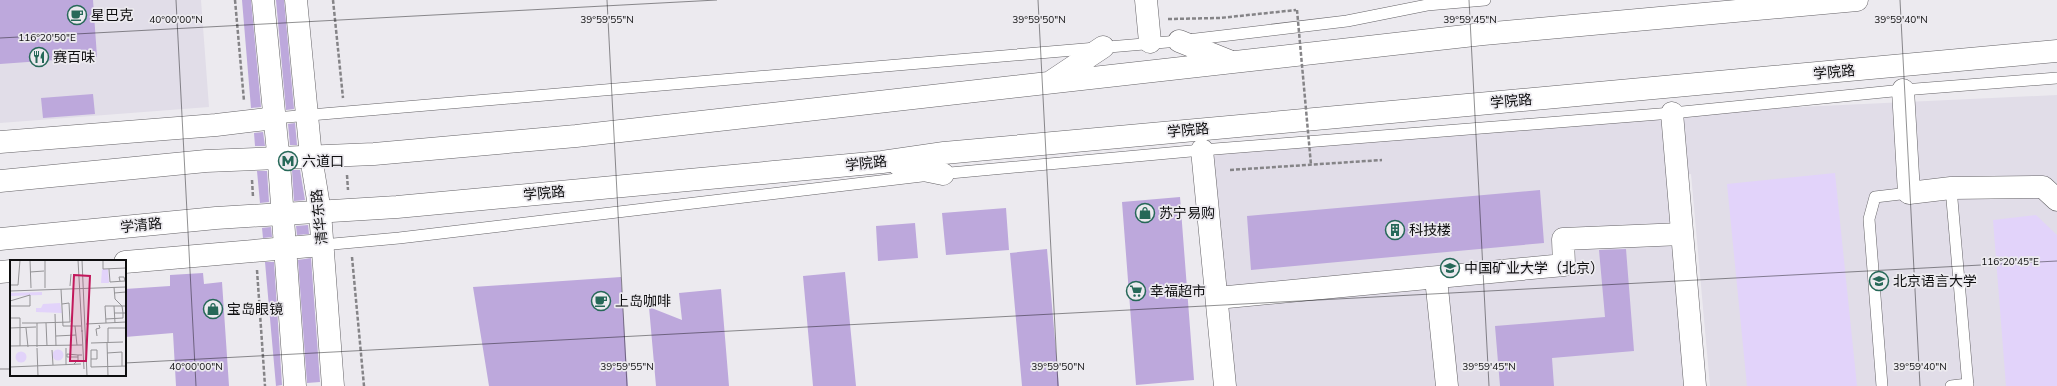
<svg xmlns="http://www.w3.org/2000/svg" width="2057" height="386" font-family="Mulish,'Noto Sans SC',sans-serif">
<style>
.built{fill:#e1dde8}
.green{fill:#e2d3fa}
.building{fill:#bda8dc}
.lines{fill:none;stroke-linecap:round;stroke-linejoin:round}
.service-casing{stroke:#646266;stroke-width:12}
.minor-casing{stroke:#646266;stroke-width:23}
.tertiary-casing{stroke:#646266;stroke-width:23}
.secondary-casing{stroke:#646266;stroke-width:23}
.primary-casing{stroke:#646266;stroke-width:23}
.path{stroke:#858487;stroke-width:2.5;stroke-dasharray:4 2;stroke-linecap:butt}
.service{stroke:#fff;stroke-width:11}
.minor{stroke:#fff;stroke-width:22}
.tertiary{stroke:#fff;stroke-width:22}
.secondary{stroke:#fff;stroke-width:22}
.primary{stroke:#fff;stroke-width:22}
.path-bridge{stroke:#858487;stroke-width:2.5;stroke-dasharray:4 2;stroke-linecap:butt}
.ticks{fill:none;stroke:#0e0e0f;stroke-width:1;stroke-opacity:0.45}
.labels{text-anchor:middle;stroke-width:3.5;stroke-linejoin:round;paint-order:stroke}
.poi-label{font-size:14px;fill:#0e0e0f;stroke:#eceaef;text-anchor:start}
.street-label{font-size:14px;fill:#0e0e0f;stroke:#eceaef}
.inset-road{fill:none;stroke:#939295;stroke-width:1}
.view{fill:#c2185b;fill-opacity:0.15;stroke:#c2185b;stroke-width:2}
.inset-edge{fill:none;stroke:#0e0e0f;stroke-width:2}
.ticks-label{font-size:10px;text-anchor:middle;fill:#0e0e0f;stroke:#eceaef;stroke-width:3.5;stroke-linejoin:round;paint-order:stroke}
</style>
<rect width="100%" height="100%" fill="#eceaef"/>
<!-- built -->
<path class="built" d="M0 0H201L209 107 0 123Z
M2057 95V386H1710L1691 174 1678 175 1696 386H1225L1202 150 1672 113Z"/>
<!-- green -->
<path class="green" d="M1835 173 1857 386H1747L1727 184Z
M2036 215 2057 235V386H2006L1993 220Z"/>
<!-- building -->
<path class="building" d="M0 0H93L97 57 0 64Z
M242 0H251L261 107 251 108Z
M276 0H284L294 109 286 110Z
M93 94 95 114 43 118 41 98Z
M295 123 297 145H290L288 124Z
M263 132 265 146H255L254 133Z
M292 170H300L305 200 294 201Z
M257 171H267L269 202 260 203Z
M1540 190 1544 243 1251 270 1247 216Z
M1180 197 1194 380 1136 385 1122 202Z
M1006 208 1009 250 946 255 942 213Z
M915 223 918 258 878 261 876 226Z
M308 225 309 234 297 235 296 226Z
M271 227 272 237 263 238 262 228Z
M1047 249 1059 386H1022L1010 253Z
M1626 249 1634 351 1552 358 1554 386H1500L1495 326 1605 317 1599 250Z
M311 258 320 382 307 383 298 260Z
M265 262H274L282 385 276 386Z
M845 272 856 386H813L803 276Z
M203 273 204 284 222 282 229 386H176L173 333 125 337V289L170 286V275Z
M621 277 628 386H489L473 287Z
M721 289 729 386H656L649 307 682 320 679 293Z"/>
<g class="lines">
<defs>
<path id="service" d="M275 118 1179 41 1347 21 1427 5 1485 0
M939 174 1202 150 1672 113 1903 90 2057 78
M1951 188 1968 386
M322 245 399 238 922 176
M1882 386 1869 219 1875 197 1909 193
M1951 386 1968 384"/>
<path id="minor" d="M1146 0 1150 42
M1903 90 1909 193 1951 188 2043 187 2057 200
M1672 113 1695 386
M1202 150 1225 386
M1436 278 1447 386
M1217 298 1564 265 1563 239 1682 234"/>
<path id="tertiary" d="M0 142 216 125 275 118
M125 262 322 245
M0 272 11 271"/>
<path id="secondary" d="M263 0 279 163 295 386
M296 0 311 157 320 212 333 386"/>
<path id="primary" d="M1179 41 1229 61
M1052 81 1103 47
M899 165 943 174
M0 181 206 161 374 154 576 136 1483 34 1857 0
M0 239 216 218 397 207 882 162 944 153 2057 51"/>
</defs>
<!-- service casing -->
<use href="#service" class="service-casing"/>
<!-- minor casing -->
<use href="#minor" class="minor-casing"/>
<!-- tertiary casing -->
<use href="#tertiary" class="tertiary-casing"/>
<!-- secondary casing -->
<use href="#secondary" class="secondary-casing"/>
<!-- primary casing -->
<use href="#primary" class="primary-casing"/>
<!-- path -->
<path class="path" d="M235 0 244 101
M333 0 343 98
M1168 19 1220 18 1296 10
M1230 170 1382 160
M347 175 348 190
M252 180 253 197
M352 257 364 386
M257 270 265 386"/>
<!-- service -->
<use href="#service" class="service"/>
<!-- minor -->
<use href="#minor" class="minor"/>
<!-- tertiary -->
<use href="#tertiary" class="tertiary"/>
<!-- secondary -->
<use href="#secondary" class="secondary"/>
<!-- primary -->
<use href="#primary" class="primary"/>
<!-- path-bridge -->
<path class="path-bridge" d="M1297 10 1311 165"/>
</g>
<!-- ticks -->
<path class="ticks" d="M176 0 196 386M607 0 627 386M1038 0 1058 386M1469 0 1489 386M1900 0 1920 386M0 38 717 0M125 363 2057 261M0 369H11"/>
<!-- icons -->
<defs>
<symbol id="cafe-ring" viewBox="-11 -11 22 22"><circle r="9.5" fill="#eceaef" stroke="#266858" stroke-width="1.5"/><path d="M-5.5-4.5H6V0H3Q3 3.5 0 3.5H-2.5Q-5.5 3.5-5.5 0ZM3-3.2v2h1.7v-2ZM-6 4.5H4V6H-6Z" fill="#266858"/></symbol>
<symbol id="restaurant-ring" viewBox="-11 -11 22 22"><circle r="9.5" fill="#eceaef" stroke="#266858" stroke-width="1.5"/><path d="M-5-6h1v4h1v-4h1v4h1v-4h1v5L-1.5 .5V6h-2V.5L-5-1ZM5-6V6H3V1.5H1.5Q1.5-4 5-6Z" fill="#266858"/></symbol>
<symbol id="metro-ring" viewBox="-11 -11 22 22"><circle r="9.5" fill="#eceaef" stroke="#266858" stroke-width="1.5"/><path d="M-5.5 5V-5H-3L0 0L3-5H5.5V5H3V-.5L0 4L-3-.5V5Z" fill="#266858"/></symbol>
<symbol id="shop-ring" viewBox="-11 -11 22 22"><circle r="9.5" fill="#eceaef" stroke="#266858" stroke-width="1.5"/><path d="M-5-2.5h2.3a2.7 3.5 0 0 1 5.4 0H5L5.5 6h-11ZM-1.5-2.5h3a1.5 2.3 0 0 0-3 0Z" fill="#266858"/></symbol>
<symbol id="building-ring" viewBox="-11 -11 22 22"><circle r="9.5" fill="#eceaef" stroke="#266858" stroke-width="1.5"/><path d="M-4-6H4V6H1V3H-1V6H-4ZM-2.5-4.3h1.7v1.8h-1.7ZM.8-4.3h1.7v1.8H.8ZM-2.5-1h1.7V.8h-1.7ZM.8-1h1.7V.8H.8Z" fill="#266858"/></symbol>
<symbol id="university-ring" viewBox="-11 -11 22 22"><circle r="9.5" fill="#eceaef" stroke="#266858" stroke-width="1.5"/><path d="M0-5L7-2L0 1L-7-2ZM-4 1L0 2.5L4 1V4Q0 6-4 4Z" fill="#266858"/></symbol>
<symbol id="supermarket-ring" viewBox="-11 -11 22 22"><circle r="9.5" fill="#eceaef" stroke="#266858" stroke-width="1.5"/><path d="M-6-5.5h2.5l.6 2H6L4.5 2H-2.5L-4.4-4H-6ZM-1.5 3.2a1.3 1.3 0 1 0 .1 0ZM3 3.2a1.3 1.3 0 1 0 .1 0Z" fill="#266858"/></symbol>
</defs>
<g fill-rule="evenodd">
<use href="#cafe-ring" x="66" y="4" width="22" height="22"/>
<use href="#restaurant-ring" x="28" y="46" width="22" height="22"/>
<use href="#metro-ring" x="277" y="150" width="22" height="22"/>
<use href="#shop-ring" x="1134" y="202" width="22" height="22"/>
<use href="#building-ring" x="1384" y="219" width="22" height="22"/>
<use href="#university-ring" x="1439" y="257" width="22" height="22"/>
<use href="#university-ring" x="1868" y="270" width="22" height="22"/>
<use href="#supermarket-ring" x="1125" y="280" width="22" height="22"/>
<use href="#cafe-ring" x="590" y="290" width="22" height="22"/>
<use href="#shop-ring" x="202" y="298" width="22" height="22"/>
</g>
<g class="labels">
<!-- poi labels -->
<g class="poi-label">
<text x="91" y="20">星巴克</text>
<text x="53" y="62">赛百味</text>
<text x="302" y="166">六道口</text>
<text x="1159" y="218">苏宁易购</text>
<text x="1409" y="235">科技楼</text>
<text x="1464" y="273">中国矿业大学（北京）</text>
<text x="1893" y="286">北京语言大学</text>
<text x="1150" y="296">幸福超市</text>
<text x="615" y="306">上岛咖啡</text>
<text x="227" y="314">宝岛眼镜</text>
</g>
<!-- street labels -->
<g class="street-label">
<text transform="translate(1834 72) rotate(-5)" y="5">学院路</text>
<text transform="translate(1511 101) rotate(-5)" y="5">学院路</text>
<text transform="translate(1188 130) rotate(-5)" y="5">学院路</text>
<text transform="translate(866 163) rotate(-6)" y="5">学院路</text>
<text transform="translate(544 193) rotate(-5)" y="5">学院路</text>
<text transform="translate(319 217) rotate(-96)" y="5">清华东路</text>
<text transform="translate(141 225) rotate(-6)" y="5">学清路</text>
</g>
</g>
<!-- overview -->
<g transform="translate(10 260)">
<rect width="116" height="116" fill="#eceaef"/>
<path d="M92 9H98L99 23H91ZM32 32V35L0 36V33ZM50 43 52 53 26 52V48H31L33 44ZM42.5 95a5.5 5.5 0 1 1 11 0a5.5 5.5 0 1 1-11 0ZM5.5 97a5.5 5.5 0 1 1 11 0a5.5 5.5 0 1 1-11 0Z" fill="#e2d3fa"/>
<path class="inset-road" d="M20 0 21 28M68 0 72 72M72 0 77 116M93 0V9L116 8M99 9 100 22 115 21 114 17H109L110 21M20 12 34 11M0 25H8L10 0M60 26 61 14M104 27 105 39 112 46H116M35 28V0M51 29 53 66H71M0 31 116 27M104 33 116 32M0 41 20 35V46H0M52 44 59 43 60 62M104 46H112L113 53H104M45 54 46 86M0 58H10V68M96 59 113 58V53H116M12 63H27M36 63 37 86M96 63 95 46H104L105 63M76 64 116 62M65 66 67 85M0 68 26 67M10 68V86M16 68 18 87M72 70 74 109M46 76 66 75M87 76 86 69 90 68 89 65M97 82 98 116M98 82V68H116M81 83 113 82M0 86 72 85M27 87V63L60 62M27 88 28 116M56 88V105M42 90 43 105M97 93 112 92V106M68 95 57 94V97H68M81 99H87V90H81V107L116 106M64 104 68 100V95H72M0 107 71 104"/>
<path class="view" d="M64 15 80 16 76 101H60Z"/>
<rect width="116" height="116" class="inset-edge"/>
</g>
<g class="ticks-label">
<text x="176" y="23">40°00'00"N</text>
<text x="607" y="23">39°59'55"N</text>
<text x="1039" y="23">39°59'50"N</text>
<text x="1470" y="23">39°59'45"N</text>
<text x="1901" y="23">39°59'40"N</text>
<text x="47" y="41">116°20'50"E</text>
<text x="2010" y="265">116°20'45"E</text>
<text x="196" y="370">40°00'00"N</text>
<text x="627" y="370">39°59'55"N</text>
<text x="1058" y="370">39°59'50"N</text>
<text x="1489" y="370">39°59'45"N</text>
<text x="1920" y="370">39°59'40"N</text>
</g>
</svg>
